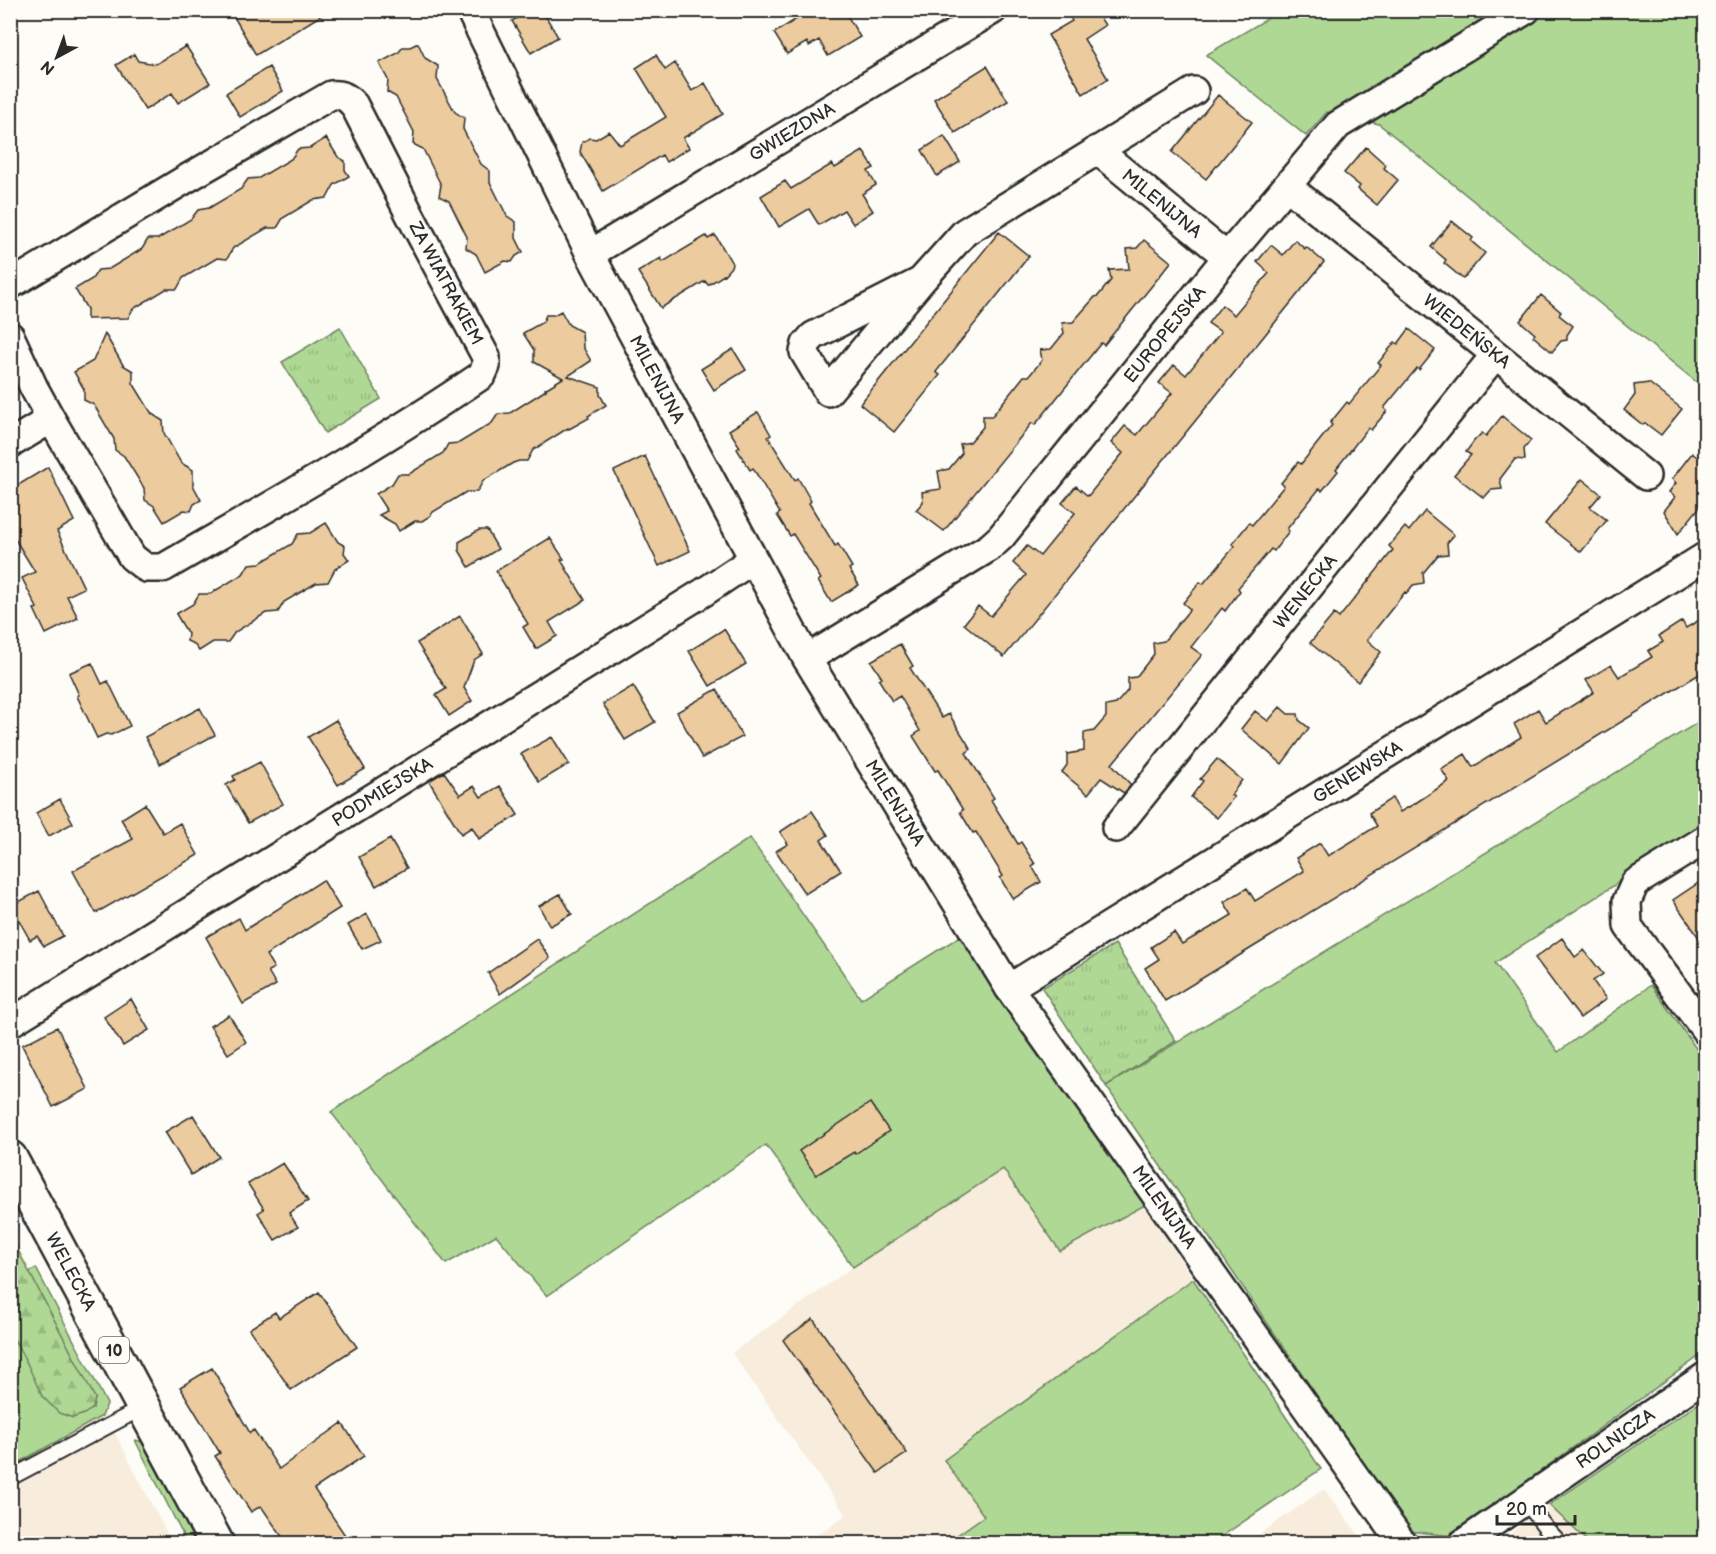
<svg xmlns="http://www.w3.org/2000/svg" width="1716" height="1554" font-family="'Balsamiq Sans',sans-serif">
<style>
.built{fill:#f8eddc}
.grass{fill:#afd895;stroke:#6d8260;stroke-width:1.5}
.forest{fill:url(#forest-firs);stroke:#6d8260;stroke-width:1.5}
.park{fill:url(#park-tufts);stroke:#6d8260;stroke-width:1.5}
.building{fill:#eccb9e;stroke:#2b2b2b;stroke-width:1.5}
.lines{fill:none;stroke-linecap:round;stroke-linejoin:round}
.service-casing{stroke:#2b2b2b;stroke-width:18}
.minor-casing{stroke:#2b2b2b;stroke-width:32}
.primary-casing{stroke:#2b2b2b;stroke-width:38}
.service{stroke:#fdfcf7;stroke-width:14}
.minor{stroke:#fdfcf7;stroke-width:27}
.primary{stroke:#fdfcf7;stroke-width:33}
.labels{text-anchor:middle;stroke-width:6;stroke-linejoin:round;paint-order:stroke}
.shield{fill:#fdfcf7;stroke:#6a6a68;stroke-width:1.5}
.shield-label{font-size:16px;font-weight:bold;fill:#2b2b2b}
.street-label{font-size:18px;fill:#2b2b2b;stroke:#fdfcf7}
</style>
<defs>
<pattern id="forest-firs" width="22" height="20" patternUnits="userSpaceOnUse" patternTransform="scale(1.5)"><rect width="22" height="20" fill="#afd895"/><path d="M5 1l3.5 6h-7zM16 11l3.5 6h-7z" fill="#97ba81"/></pattern>
<pattern id="park-tufts" width="24" height="20" patternUnits="userSpaceOnUse" patternTransform="scale(1.5)"><rect width="24" height="20" fill="#afd895"/><path d="M3 7l-1-3M5 7V3M7 7l1-3M15 17l-1-3M17 17v-4M19 17l1-3" fill="none" stroke="#97ba81"/></pattern>
</defs>
<rect width="100%" height="100%" fill="#fdfcf7"/>
<filter id="ink" filterUnits="userSpaceOnUse"><feTurbulence type="fractalNoise" baseFrequency=".0167" numOctaves="2"/><feDisplacementMap in="SourceGraphic" scale="12" xChannelSelector="R" yChannelSelector="G"/><feConvolveMatrix kernelMatrix="1 2 1 2 8 2 1 2 1" color-interpolation-filters="sRGB"/></filter>
<g filter="url(#ink)">
<!-- built -->
<path class="built" d="M1003 1169 1060 1250 1145 1205 1193 1279 944 1460 984 1516 946 1543H805L846 1515 732 1353 853 1267Z
M10 1233 23 1256 172 1543H11Z
M1324 1489 1365 1543H1247Z
M1549 1505 1588 1543 1496 1544 1515 1530Z"/>
<!-- grass -->
<path class="grass" d="M1280 11H1705V389L1379 124 1327 112 1306 136 1206 55Z
M1705 718V826L1495 963 1558 1052 1651 985 1705 1061V1352L1451 1536 1409 1531 1106 1086Z
M750 838 861 999 962 935 998 993 1145 1205 1060 1251 1003 1169 853 1267 766 1145 547 1296 496 1235 446 1264 331 1112Z
M36 1268 107 1404 102 1416 11 1467 10 1333 27 1363 93 1408 95 1398 29 1272Z
M1193 1279 1321 1469 1212 1543H946L984 1516 944 1460Z
M1705 1399V1543H1589L1549 1505Z
M135 1440 143 1442 197 1543H187Z"/>
<!-- forest -->
<path class="forest" d="M11 1237 95 1398 93 1408 84 1414 73 1418 59 1413 42 1396 27 1363 11 1333Z"/>
<!-- park -->
<path class="park" d="M340 327 381 399 325 433 282 362Z
M1115 944 1176 1041 1106 1086 1042 988Z"/>
<!-- building -->
<path class="building" d="M230 10H330L256 55Z
M530 10H542L558 37 531 53 512 21Z
M811 10H844L860 37 828 56 819 40 809 46 807 42 787 54 774 33Z
M1066 10H1095L1105 25 1084 39 1108 79 1083 94 1048 35 1072 21Z
M418 43 425 58 438 66 437 79 455 112 464 118 463 129 481 164 490 171V182L507 216 516 222V238L523 252 516 256 512 262 505 261 485 272 476 254 466 248 467 237 449 201 439 196 441 185 423 149 413 144 414 132 396 97 387 92 388 80 379 63 398 53 403 47H410Z
M186 46 210 83 178 103 172 93 145 110 116 65 134 54 138 61 156 64Z
M656 55 665 70 675 63 692 91 705 83 723 114 683 138 689 148 666 162 662 155 603 191 580 152 582 142 590 138 596 139 609 131 620 145 666 117 636 68Z
M987 66 1008 101 955 133 934 99Z
M269 67 283 91 240 117 226 93Z
M1218 95 1252 122 1206 179 1172 152Z
M944 136 960 162 937 176 922 150Z
M326 138 338 157 345 161V170L349 176 334 185 327 198 313 200 283 218 277 228H267L233 248 227 259 217 258 183 278 177 289H166L133 309 128 318 87 319V309L75 289 92 279 98 270 109 269 142 249 148 239H158L191 219 198 210 209 208 241 189 248 179 259 178 291 159 298 149 310 148Z
M1366 147 1386 165 1384 168 1398 180 1377 205 1358 189 1360 186 1344 173Z
M863 151 874 168 868 171 876 185 862 194 873 211 853 224 844 210 819 225 809 209 779 227 761 196 785 181 791 189 832 164 835 168Z
M1452 221 1473 238 1471 241 1485 253 1463 279 1444 263 1446 260 1431 247Z
M999 232 1029 256 936 372 940 375 894 432 860 404Z
M715 235 732 263 731 267 724 275 708 285 705 281 661 308 638 272 661 258 663 262 706 236 708 239Z
M1144 240 1171 262 1104 345 1101 343 1035 425 1032 423 944 531 916 510 923 502 922 492 941 489 938 471 949 469 962 453 960 444 970 442 983 427V416H992L1024 376H1029L1042 360 1040 350 1051 349 1064 333 1062 323 1073 322 1095 297 1098 296 1111 280 1109 270 1129 269 1127 249 1137 248Z
M1295 240 1305 249 1306 247 1324 262 1004 657 964 624 978 606 991 616 1026 575 1013 563 1027 546 1040 556 1075 513 1062 503 1076 486 1088 496 1123 453 1111 443 1125 426 1137 435 1172 393 1159 383 1174 365 1186 375 1221 332 1208 323 1222 305 1234 315 1269 273 1257 262 1271 245 1283 255Z
M1541 295 1561 312 1559 315 1573 326 1567 335V340L1561 341 1552 352 1533 336 1535 334 1520 321Z
M561 311 569 325 582 332 583 347 591 361 568 376 600 387V395L606 405 588 416 589 418 569 429 568 428 533 450 527 461H519L513 463 483 481 477 492H466L433 512 430 516 422 521H415L399 531 395 524 379 515 387 511 376 494 392 484 398 474H409L443 453 448 444 459 443 492 423 498 414 510 413 546 390 545 389 563 378 534 362V350L523 333 543 322 546 315H554Z
M1409 329 1435 350 1419 370 1417 368 1384 408 1387 411 1371 430 1368 428 1336 469 1338 471 1322 491 1320 488 1287 529 1289 531 1274 551 1271 549 1238 588 1240 591 1225 611 1222 608 1191 647 1202 655 1112 764 1131 785 1124 793 1101 778 1088 794 1062 772 1067 765V754L1084 751V733L1094 731 1106 717V706L1116 704 1128 690V678L1136 677 1154 654 1153 643 1164 641 1190 609 1183 603 1200 582 1203 584 1235 546 1232 544 1249 523 1252 525 1284 486 1281 483 1298 462 1301 464 1332 425 1330 423 1347 402 1349 404 1381 365 1378 363 1395 342 1398 344Z
M105 334 123 365 133 371V383L152 414 163 421 164 433 181 463 193 470V485L201 500 194 504 191 511 184 510 164 522 154 506 145 500 144 488 124 456 115 450 114 439 94 405 84 400V389L74 372 93 361Z
M733 349 746 370 714 390 701 369Z
M1649 383 1682 409 1661 435 1645 423 1643 425 1624 410 1635 395 1634 385Z
M758 412 771 435 768 437 795 480 798 478 811 501 809 503 835 546 838 544 852 567 849 569 859 585 831 602 818 581 821 579 793 534 790 536 777 515 780 513 753 468 750 470 737 449 740 447 729 430Z
M1502 416 1531 440 1524 449 1525 460 1515 459 1500 479 1502 489 1491 490 1484 498 1454 475 1471 455 1466 452 1474 441 1482 433 1486 436Z
M1692 453 1706 464V499L1678 534 1664 511 1675 497 1669 492 1676 483 1672 479Z
M645 456 690 551 659 566 614 471Z
M48 467 74 521 57 531 84 588 67 596 78 618 46 634 34 609 37 608 22 578 35 572 10 531V490Z
M1582 479 1601 494 1590 507 1607 520 1581 552 1545 524Z
M1425 511 1454 535 1447 543 1448 554 1438 555 1423 573 1424 583 1413 585 1407 593 1405 592 1367 640 1381 652 1358 682 1310 643 1334 614 1339 618 1393 550 1389 546 1405 527 1409 531Z
M326 523 338 542 345 546 344 553 349 560 335 569 328 582 316 583 284 602 278 612 266 613 235 632 228 642H213L199 651 194 644 187 641 188 634 176 614 193 604 199 594H210L243 574 249 564 260 563 292 544 298 534 310 533Z
M479 530H487L498 549 469 567 459 550V542Z
M550 538 564 559 561 560 585 600 549 622 557 636 536 649 523 627 528 624 496 571Z
M460 616 483 654 474 660 464 688 472 701 449 716 436 695 446 689 417 643Z
M1706 616V670L1165 1001 1145 968 1159 959 1151 947 1174 932 1182 944 1212 927 1232 915 1224 902 1247 888 1255 901 1304 871 1296 858 1320 843 1328 856 1377 826 1369 813 1380 806 1392 798 1400 812 1414 804 1449 781 1441 769 1465 754 1473 767 1521 737 1514 724 1538 709 1546 722 1594 692 1586 680 1611 665 1619 677 1652 657 1648 651 1663 642 1659 636 1682 621 1686 628Z
M724 629 746 664 710 686 689 651Z
M900 644 913 666 910 668 942 718 949 714 971 749 966 753 994 798 991 800 1018 844 1021 842 1035 864 1032 866 1041 882 1013 899 1000 878 1003 876 976 832 973 833 960 812 963 810 938 770 935 771 913 736 920 731 900 696 892 701 879 680 882 678 871 661Z
M92 663 102 684 108 681 130 726 111 735 106 734 97 738 77 696 79 695 69 673Z
M633 686 655 722 625 740 603 704Z
M717 689 742 737 702 758 677 712Z
M1280 707 1288 714H1298L1299 720 1309 728 1282 764 1241 729 1255 711 1268 721Z
M200 708 215 735 160 764 145 737Z
M336 720 365 769 338 785 308 737Z
M552 737 569 764 539 782 521 754Z
M1217 759 1242 780 1231 795 1234 797 1217 818 1191 797 1203 781 1200 779Z
M260 762 283 804 248 823 226 785 235 780 233 776Z
M444 772 460 795 474 786 481 797 500 786 518 815 479 839 472 827 461 834 429 781Z
M60 799 73 823 49 836 36 813Z
M145 804 163 833 180 823 198 855 96 913 73 871 133 839 121 819Z
M812 811 828 835 821 840 841 871 805 894 776 851 788 844 780 832Z
M390 839 407 868 376 886 359 857Z
M1706 878V948L1673 900Z
M323 880 340 908 266 955 274 968 268 971 276 985 243 1004 206 937 239 918 245 930Z
M39 891 63 936 44 946 37 936 30 940 11 906Z
M560 894 572 914 550 926 539 906Z
M367 914 381 940 362 949 348 925Z
M1562 938 1575 957 1584 950 1603 974 1593 981 1606 999 1580 1018 1535 958Z
M537 939 550 958 500 994 488 973Z
M131 999 149 1030 123 1046 104 1017Z
M229 1015 246 1042 228 1054 210 1026Z
M57 1027 88 1089 53 1107 22 1045Z
M870 1103 889 1131 855 1154 854 1152 816 1175 799 1151Z
M193 1115 219 1157 191 1175 165 1132Z
M283 1163 308 1201 289 1213 298 1227 275 1240 258 1213 264 1209 248 1184Z
M319 1292 357 1347 291 1390 249 1329 275 1312 279 1318Z
M813 1319 907 1453 878 1473 783 1340Z
M212 1368 250 1433 254 1430 279 1469 342 1423 364 1456 314 1489 351 1544H287L261 1506 251 1512 215 1456 220 1453 180 1387Z"/>
<g class="lines">
<defs>
<path id="service" d="M10 1478 144 1407
M1525 1501 1546 1528 1561 1544"/>
<g id="minor">
<path id="s1" d="M470 10 590 254 807 659 1009 988 1403 1544"/>
<path id="s2" d="M1097 150 1227 257"/>
<path id="s3" d="M1287 186 1646 476"/>
<path id="s4" d="M590 254 993 10"/>
<path d="M921 281 813 336 806 344 804 352 828 392 921 281 965 232 1194 91"/>
<path id="s5" d="M10 285 186 179 331 95C342 94 347 97 354 105L410 215 486 357V366L482 375C379 445 270 506 163 568H146L132 557 51 419 34 388 10 336"/>
<path d="M10 444 51 419"/>
<path id="s6" d="M807 659 990 547 1001 537 1227 257 1338 125 1526 10"/>
<path id="s7" d="M1116 828 1495 355"/>
<path d="M1706 839 1635 883 1627 901 1628 926 1706 1031"/>
<path id="s8" d="M1009 988 1706 556"/>
<path id="s9" d="M10 1023 704 592 752 560"/>
<path id="s10" d="M1462 1544 1706 1376"/>
</g>
<g id="primary">
<path id="s11" d="M10 1158 217 1544"/>
</g>
</defs>
<!-- service casing -->
<use href="#service" class="service-casing"/>
<!-- minor casing -->
<use href="#minor" class="minor-casing"/>
<!-- primary casing -->
<use href="#primary" class="primary-casing"/>
<!-- service -->
<use href="#service" class="service"/>
<!-- minor -->
<use href="#minor" class="minor"/>
<!-- primary -->
<use href="#primary" class="primary"/>
</g>
</g>
<g class="labels">
<!-- shield labels -->
<rect class="shield" x="99" y="1337" width="30" height="26" rx="4.5"/>
<g class="shield-label">
<text x="114" y="1356">10</text>
</g>
<!-- street labels -->
<g class="street-label">
<text dy="6" stroke="none"><textPath href="#s4" startOffset="236">GWIEZDNA</textPath></text>
<text dy="6" stroke="none"><textPath href="#s2" startOffset="84">MILENIJNA</textPath></text>
<text dy="6" stroke="none"><textPath href="#s5" startOffset="600">ZA WIATRAKIEM</textPath></text>
<text dy="6" stroke="none"><textPath href="#s3" startOffset="231">WIEDEŃSKA</textPath></text>
<text dy="6" stroke="none"><textPath href="#s6" startOffset="490">EUROPEJSKA</textPath></text>
<text dy="6" stroke="none"><textPath href="#s1" startOffset="414">MILENIJNA</textPath></text>
<text dy="6" stroke="none"><textPath href="#s7" startOffset="303">WENECKA</textPath></text>
<text dy="6" stroke="none"><textPath href="#s8" startOffset="410">GENEWSKA</textPath></text>
<text dy="6" stroke="none"><textPath href="#s9" startOffset="438">PODMIEJSKA</textPath></text>
<text dy="6" stroke="none"><textPath href="#s1" startOffset="900">MILENIJNA</textPath></text>
<text dy="6" stroke="none"><textPath href="#s1" startOffset="1386">MILENIJNA</textPath></text>
<text dy="6" stroke="none"><textPath href="#s11" startOffset="129">WELECKA</textPath></text>
<text dy="6" stroke="none"><textPath href="#s10" startOffset="186">ROLNICZA</textPath></text>
</g>
</g>
<!-- margin -->
<rect width="1716" height="1554" fill="none" stroke="#fdfcf7" stroke-width="36"/>
<rect x="18" y="18" width="1680" height="1518" fill="none" stroke="#2b2b2b" stroke-width="2" filter="url(#ink)"/>
<!-- north arrow -->
<g transform="translate(57 57) rotate(221)" stroke="#fdfcf7" stroke-width="4.5" paint-order="stroke">
<path d="M0-4.5L10 22L0 15L-10 22Z" fill="#2b2b2b"/>
<text y="-9" font-size="16" font-weight="bold" text-anchor="middle" fill="#2b2b2b">N</text>
</g>
<!-- scale -->
<path d="M1497 1515v9h78v-9" fill="none" stroke="#2b2b2b" stroke-width="3"/>
<text x="1506" y="1515" font-size="18" fill="#2b2b2b" stroke="#fdfcf7" stroke-width="4.5" paint-order="stroke">20 m</text>
</svg>
